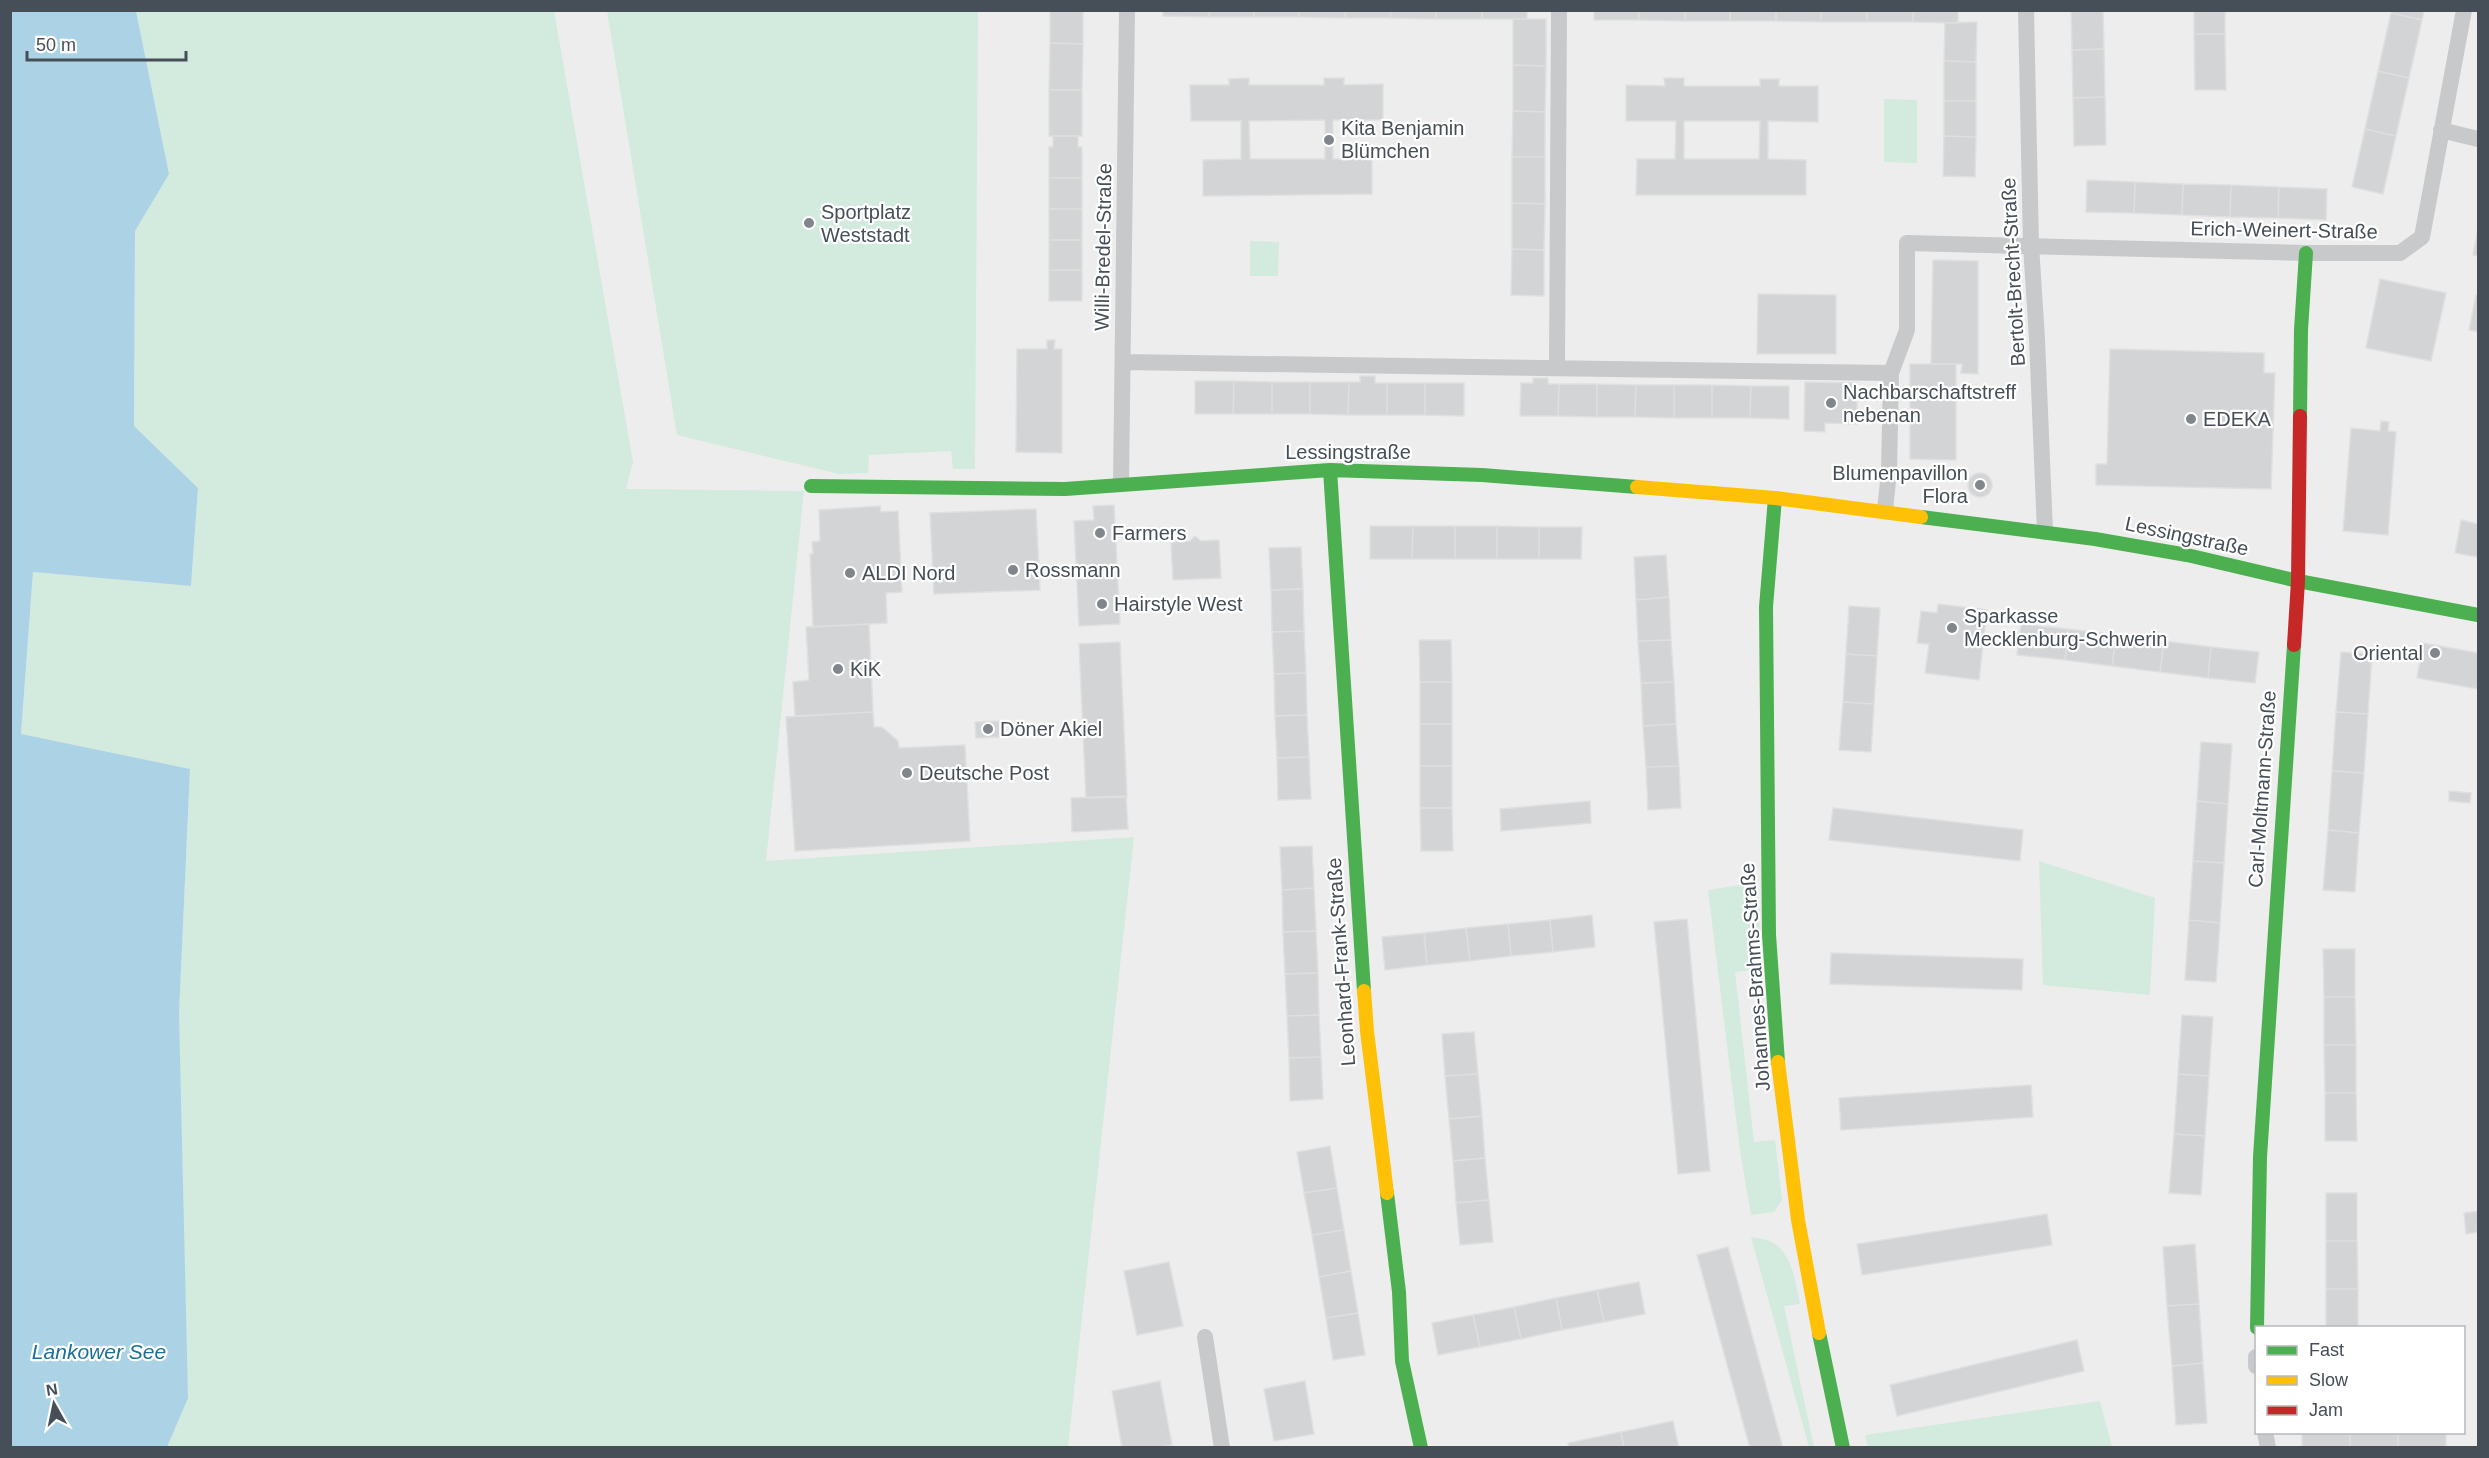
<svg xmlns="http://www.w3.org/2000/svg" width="2489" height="1458" font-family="Helvetica,sans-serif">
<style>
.green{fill:#d3eade}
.water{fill:#acd3e5}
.building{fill:#d3d4d6;stroke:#dedfe0;stroke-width:1.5;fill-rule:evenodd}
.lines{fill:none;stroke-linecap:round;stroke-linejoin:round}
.street{stroke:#c8c9cb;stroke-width:16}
.fast{stroke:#4caf50;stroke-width:14}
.slow{stroke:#ffc107;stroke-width:14}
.jam{stroke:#c62828;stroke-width:14}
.poi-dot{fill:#80868c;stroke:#fff;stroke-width:2}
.labels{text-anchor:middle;stroke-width:4.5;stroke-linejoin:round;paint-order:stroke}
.poi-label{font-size:20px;fill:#464e57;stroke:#fff;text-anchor:start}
.street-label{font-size:20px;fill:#464e57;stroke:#fff}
.water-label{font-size:21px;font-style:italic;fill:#1b7095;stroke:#fff}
</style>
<rect width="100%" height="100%" fill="#ededed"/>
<!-- green -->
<path class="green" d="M136 11H554L633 462 626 489 804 491 766 861 1134 837 1068 1447H167L179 1014 190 770 21 735 33 572 191 586 198 488 134 426 135 230 169 174Z
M607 11H978L975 469H953L951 451 869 455 868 473 839 474 677 435Z
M1884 99 1917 100V163L1884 162Z
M1250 241 1279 242 1278 276H1250Z
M2039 861 2155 898 2150 995 2043 985Z
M1747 884 1759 898 1761 969 1735 972 1754 1142 1775 1140 1782 1200 1774 1212 1751 1215 1740 1151 1708 890Z
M1751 1237C1791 1239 1793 1272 1800 1304L1784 1306 1814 1447H1809Z
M2100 1401 2112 1447H1868L1865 1435Z"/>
<!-- water -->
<path class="water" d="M10 11H136L169 174 135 231 134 426 198 488 191 586 33 572 21 734 190 769 179 1014 188 1398 167 1447H11Z"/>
<!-- building -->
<path class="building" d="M1050 10H1083V44L1050 43Z
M1163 10H1209V17L1163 16Z
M1209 10H1254V17H1209Z
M1254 10H1299V17H1254Z
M1299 10H1345V18L1299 17Z
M1345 10H1391L1390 18H1345Z
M1391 10H1436V19L1390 18Z
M1436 10H1482V19H1436Z
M1482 10H1527V19H1482Z
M1594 10H1639V20H1594Z
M1639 10H1685V21L1639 20Z
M1685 10H1730V21H1685Z
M1730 10H1776V21H1730Z
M1776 10H1821V22L1776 21Z
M1821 10H1867V22H1821Z
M1867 10H1913V22H1867Z
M1913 10H1958V23L1913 22Z
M2071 10H2103L2104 49 2072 50Z
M2194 10H2225V34H2194Z
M2392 10H2424L2422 20 2391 13Z
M2391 13 2422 20 2409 78 2378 71Z
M1513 19H1546V66L1513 65Z
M1977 22 1976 62 1944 61 1945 23Z
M2194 34H2225L2226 90H2195Z
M1050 43 1083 44 1082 90H1049Z
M2104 49 2105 97 2073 98 2072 50Z
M1944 61 1976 62V101H1944Z
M1513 65 1546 66 1545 112 1513 111Z
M2378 71 2409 78 2396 136 2365 129Z
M1249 78V85H1324V78H1344V85L1383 84V120H1333V159H1372V194L1203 196V160L1241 159V121H1191L1190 85H1229V79ZM1325 120V159H1250L1249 121Z
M1664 78H1684V86H1760V79H1779V86H1818V122L1768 121V159L1806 160V195H1636L1637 159H1675L1676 121H1626V85L1665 86ZM1684 121H1760L1759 159H1684Z
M1049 90H1082V136H1049Z
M2105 97 2106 145 2074 146 2073 98Z
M1944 101H1976V137L1944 136Z
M1513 111 1545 112V157H1512Z
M2365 129 2396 136 2383 194 2352 187Z
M1053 136H1078V147H1082V178H1049V147H1053Z
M1944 136 1976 137 1975 177 1943 176Z
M1512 157H1545V204L1512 203Z
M1049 178H1082V209H1049Z
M2087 180 2135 182 2134 213 2086 212Z
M2135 182 2183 184 2182 215 2134 213Z
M2183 184 2231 185 2230 217 2182 215Z
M2231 185 2279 187 2278 218 2230 217Z
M2279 187 2327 189 2326 220 2278 218Z
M1512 203 1545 204 1544 250 1512 249Z
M1049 209H1082V240H1049Z
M2478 228V256L2473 255Z
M1049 240H1082V270H1049Z
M1512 249 1544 250V296L1511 295Z
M1933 260 1978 261V374L1961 373 1962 364H1931Z
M1049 270H1082V301H1049Z
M2380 279 2446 293 2431 361 2366 348Z
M1758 294 1836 295V354H1757Z
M2476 295H2478V332L2469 330Z
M1047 340H1055L1054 349H1062V453L1016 452 1017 349H1047Z
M2110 349 2264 353V373H2275L2271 489 2096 485V464H2107Z
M1910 364H1956V460L1910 459Z
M1360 376H1375V383H1387V415H1348L1349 382H1360Z
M1533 378H1548V384H1559L1558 416H1520L1521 383H1533Z
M1195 381H1234L1233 414H1195Z
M1234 381 1272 382V414H1233Z
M1272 382H1310V414H1272Z
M1310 382H1349L1348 415 1310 414Z
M1805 382 1857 383V424L1825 423V432L1804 431Z
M1387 383H1425V415H1387Z
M1425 383H1464V416L1425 415Z
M1559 384H1597V417L1558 416Z
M1597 384 1636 385 1635 417H1597Z
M1636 385H1674V418L1635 417Z
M1674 385H1712V418H1674Z
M1712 385 1751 386 1750 418H1712Z
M1751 386H1789V419L1750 418Z
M2381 421 2389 422 2388 431 2396 432 2388 535 2343 531 2351 428 2380 431Z
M1968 485a12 12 0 1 1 24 0a12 12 0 1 1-24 0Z
M1114 505 1120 624 1079 626 1074 521 1094 520 1093 506Z
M880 506 881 512 898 511 902 592 886 593 887 623 813 627 810 554H813L812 542 820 541 819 510Z
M1036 509 1040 590 934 594 930 513Z
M2461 520 2478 524V557L2455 553Z
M1370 526H1413L1412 559H1370Z
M1413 526H1455V559H1412Z
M1455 526H1497V559H1455Z
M1497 526 1539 527V559H1497Z
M1539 527H1582L1581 559H1539Z
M1195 536 1201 541 1219 540 1221 578 1173 580 1171 542 1190 541Z
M1301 547 1303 589 1271 590 1269 548Z
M1666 555 1669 597 1636 600 1634 557Z
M1303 589 1304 631 1272 632 1271 590Z
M1669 597 1671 640 1638 641 1636 600Z
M1938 604 1987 610 1979 680 1925 673 1929 644 1917 643 1921 611 1937 613Z
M1849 606 1880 608 1877 656 1846 654Z
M869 624 873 712 795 716 793 682 809 680 806 627Z
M2021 624 2068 629 2065 660 2017 655Z
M2068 629 2116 635 2112 666 2065 660Z
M1304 631 1306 673 1274 674 1272 632Z
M2116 635 2164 641 2160 672 2112 666Z
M1419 640H1451L1452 682H1420Z
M1671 640 1674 682 1641 683 1638 641Z
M2164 641 2211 647 2208 678 2160 672Z
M1120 642 1127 797 1086 798 1079 644Z
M2423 643 2478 653V689L2417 678Z
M2211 647 2259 652 2255 683 2208 678Z
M2341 652 2372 654 2368 714 2336 712Z
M1846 654 1877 656 1874 704 1843 702Z
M1306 673 1307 715 1275 716 1274 674Z
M1420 682H1452V724H1420Z
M1674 682 1676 724 1643 726 1641 683Z
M1843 702 1874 704 1871 752 1839 750Z
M873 712 874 727H882L898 741 899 748 965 745 970 841 795 851 786 717Z
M2336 712 2368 714 2364 773 2332 771Z
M1307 715 1309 757 1277 758 1275 716Z
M1000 721V737L976 738 975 722Z
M1420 724H1452V766H1420Z
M1676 724 1679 766 1646 767 1643 726Z
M2201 742 2232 744 2228 804 2197 801Z
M1309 757 1311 799 1278 800 1277 758Z
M1420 766H1452V808H1420Z
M1679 766 1681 808 1648 810 1646 767Z
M2332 771 2364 773 2359 833 2328 830Z
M2449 791 2471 793 2470 803 2449 801Z
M1126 796 1128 829 1072 832 1071 798Z
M1590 801 1591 823 1501 831 1500 809Z
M2197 801 2228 804 2224 863 2193 861Z
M1420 808H1452L1453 851H1421Z
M1833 808 2023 830 2020 861 1829 840Z
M2328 830 2359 833 2355 892 2323 890Z
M1312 846 1314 888 1282 890 1280 847Z
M2193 861 2224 863 2220 923 2189 920Z
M1314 888 1316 931 1283 932 1282 890Z
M1592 915 1595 947 1553 952 1550 920Z
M1687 919 1710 1171 1678 1174 1654 922Z
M1550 920 1553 952 1511 956 1508 924Z
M2189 920 2220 923 2216 982 2185 980Z
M1508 924 1511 956 1470 961 1466 928Z
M1466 928 1470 961 1427 965 1424 933Z
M1316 931 1318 973 1285 974 1283 932Z
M1424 933 1427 965 1385 970 1382 937Z
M2323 949H2355V997H2324Z
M1831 953 2023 959 2022 990 1830 984Z
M1318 973 1319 1015 1287 1016 1285 974Z
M2324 997H2355L2356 1045H2324Z
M1319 1015 1321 1057 1289 1058 1287 1016Z
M2182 1015 2213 1017 2209 1076 2178 1074Z
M1474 1032 1478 1074 1445 1076 1442 1034Z
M2324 1045H2356V1093H2325Z
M1321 1057 1323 1099 1290 1101 1289 1058Z
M1478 1074 1482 1116 1449 1119 1445 1076Z
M2178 1074 2209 1076 2205 1136 2174 1134Z
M2031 1085 2033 1117 1841 1130 1839 1098Z
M2325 1093H2356L2357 1141H2325Z
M1482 1116 1485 1158 1453 1161 1449 1119Z
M2174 1134 2205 1136 2201 1195 2169 1193Z
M1330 1146 1337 1188 1304 1193 1297 1152Z
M1485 1158 1489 1200 1456 1203 1453 1161Z
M1337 1188 1344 1230 1312 1235 1304 1193Z
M2326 1193H2357V1241H2326Z
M1489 1200 1493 1242 1460 1245 1456 1203Z
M2478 1211V1232L2466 1234 2464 1213Z
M2047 1214 2052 1245 1862 1275 1857 1244Z
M1344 1230 1351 1271 1319 1277 1312 1235Z
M2326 1241H2357L2358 1289H2326Z
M2195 1244 2199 1304 2167 1306 2163 1247Z
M1728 1247 1783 1448H1750L1697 1255Z
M1169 1262 1183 1326 1137 1335 1124 1271Z
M1351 1271 1358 1313 1326 1318 1319 1277Z
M1639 1282 1645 1314 1604 1322 1597 1290Z
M2326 1289H2358V1328H2326Z
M1597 1290 1604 1322 1562 1330 1556 1298Z
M1556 1298 1562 1330 1521 1339 1514 1307Z
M2199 1304 2203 1363 2172 1366 2167 1306Z
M1514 1307 1521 1339 1480 1347 1473 1315Z
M1358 1313 1365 1355 1333 1360 1326 1318Z
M1473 1315 1480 1347 1438 1355 1432 1323Z
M2077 1340 2084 1371 1897 1416 1890 1385Z
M2203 1363 2207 1423 2176 1425 2172 1366Z
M1160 1381 1172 1445 1157 1448H1122L1112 1391Z
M1305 1381 1314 1434 1274 1441 1264 1389Z
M1673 1421 1679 1448H1624L1621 1432Z
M1621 1432 1624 1448H1569L1568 1443Z
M2302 1432H2350V1448H2302Z
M2350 1432H2398V1448H2350Z
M2398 1432H2446V1448H2398Z"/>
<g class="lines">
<!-- street -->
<path class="street" d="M2026 10 2031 245 2037 339 2045 532
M2441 130 2478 139
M1123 362 1891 373 1889 472 1885 510
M1557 368 1559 10
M1891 373 1907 330V243L2306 253H2400L2422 237 2464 10
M1121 484 1127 10
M1205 1337 1222 1448
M2256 1357V1366
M2265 1432 2268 1448"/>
<!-- fast -->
<path class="fast" d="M2300 416 2301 330 2306 253
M1330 470 1364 991
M811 486 1065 489 1330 470 1482 475 1637 487
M1775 498 1766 607 1769 935 1778 1062
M1921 517 2095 539 2187 555 2298 581 2478 615
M1387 1193 1399 1292 1402 1361 1421 1448
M2257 1328 2260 1157 2294 645
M1819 1333 1843 1448"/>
<!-- slow -->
<path class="slow" d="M1637 487 1775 498 1921 517
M1364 991 1367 1031 1387 1193
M1778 1062 1798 1220 1819 1333"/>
<!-- jam -->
<path class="jam" d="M2294 645 2298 581 2300 416"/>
</g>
<!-- markers -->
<g class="poi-dot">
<circle cx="1329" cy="140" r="6"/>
<circle cx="809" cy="223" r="6"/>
<circle cx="1831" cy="403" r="6"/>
<circle cx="2191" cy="419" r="6"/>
<circle cx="1980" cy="485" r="6"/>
<circle cx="1100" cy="533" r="6"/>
<circle cx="1013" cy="570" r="6"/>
<circle cx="850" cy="573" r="6"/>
<circle cx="1102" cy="604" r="6"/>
<circle cx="1952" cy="628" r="6"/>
<circle cx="2435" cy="653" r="6"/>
<circle cx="838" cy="669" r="6"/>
<circle cx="988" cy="729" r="6"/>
<circle cx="907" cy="773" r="6"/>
</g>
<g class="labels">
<!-- poi labels -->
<g class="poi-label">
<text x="1341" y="135">Kita Benjamin<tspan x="1341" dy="23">Blümchen</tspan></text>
<text x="821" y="219">Sportplatz<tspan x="821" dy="23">Weststadt</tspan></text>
<text x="1843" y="399">Nachbarschaftstreff<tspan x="1843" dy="23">nebenan</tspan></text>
<text x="2203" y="426">EDEKA</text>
<text x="1968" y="480" text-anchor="end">Blumenpavillon<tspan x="1968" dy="23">Flora</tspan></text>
<text x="1112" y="540">Farmers</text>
<text x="1025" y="577">Rossmann</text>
<text x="862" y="580">ALDI Nord</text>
<text x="1114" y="611">Hairstyle West</text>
<text x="1964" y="623">Sparkasse<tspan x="1964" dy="23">Mecklenburg-Schwerin</tspan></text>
<text x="2423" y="660" text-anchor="end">Oriental</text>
<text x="850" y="676">KiK</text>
<text x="1000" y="736">Döner Akiel</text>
<text x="919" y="780">Deutsche Post</text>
</g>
<!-- street labels -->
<g class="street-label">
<text transform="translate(2284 230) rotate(1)" y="7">Erich-Weinert-Straße</text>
<text transform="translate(1103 247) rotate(-89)" y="7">Willi-Bredel-Straße</text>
<text transform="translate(2013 272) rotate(-93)" y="7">Bertolt-Brecht-Straße</text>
<text x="1348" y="459">Lessingstraße</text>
<text transform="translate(2187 536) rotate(12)" y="7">Lessingstraße</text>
<text transform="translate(2262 789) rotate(-86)" y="7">Carl-Moltmann-Straße</text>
<text transform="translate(1341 962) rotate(-94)" y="7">Leonhard-Frank-Straße</text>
<text transform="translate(1755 977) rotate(-94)" y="7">Johannes-Brahms-Straße</text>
</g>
<!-- water labels -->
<g class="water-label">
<text x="99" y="1359">Lankower See</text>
</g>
</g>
<!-- border -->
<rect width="2489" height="1458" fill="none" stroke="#464e57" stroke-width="24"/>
<!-- legend -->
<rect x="2255" y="1326" width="210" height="108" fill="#ffffff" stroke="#b5b8bc" stroke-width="1.5"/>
<rect x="2267" y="1346" width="30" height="9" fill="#4caf50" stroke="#b5b8bc" stroke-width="1.5"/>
<text x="2309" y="1356" font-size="18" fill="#464e57">Fast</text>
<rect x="2267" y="1376" width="30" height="9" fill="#ffc107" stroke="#b5b8bc" stroke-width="1.5"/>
<text x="2309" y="1386" font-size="18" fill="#464e57">Slow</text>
<rect x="2267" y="1406" width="30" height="9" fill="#c62828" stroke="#b5b8bc" stroke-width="1.5"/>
<text x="2309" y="1416" font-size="18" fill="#464e57">Jam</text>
<!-- north arrow -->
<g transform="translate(54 1404) rotate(351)" stroke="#ffffff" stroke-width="4.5" paint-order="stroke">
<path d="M0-4.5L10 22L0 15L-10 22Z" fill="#464e57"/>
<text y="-9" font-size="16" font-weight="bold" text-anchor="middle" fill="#464e57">N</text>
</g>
<!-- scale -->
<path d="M27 51v9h159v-9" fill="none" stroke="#464e57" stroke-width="3"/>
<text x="36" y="51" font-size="18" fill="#464e57" stroke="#ffffff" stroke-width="4.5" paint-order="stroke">50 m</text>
</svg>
